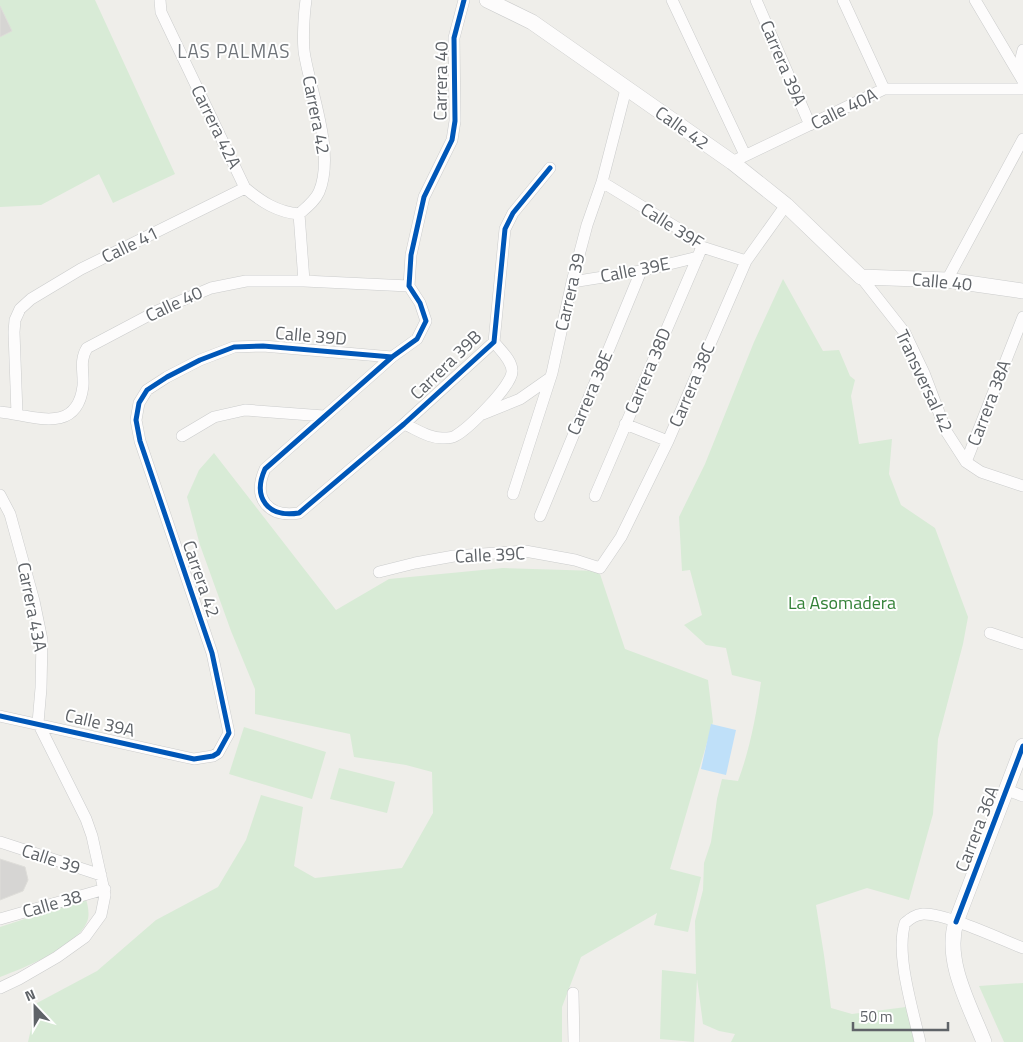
<svg xmlns="http://www.w3.org/2000/svg" width="1023" height="1042" font-family="'Titillium Web',sans-serif">
<style>
.green{fill:#d8ebd6}
.water{fill:#bfe0f9}
.building{fill:#d6d5d3;stroke:#deddd9}
.lines{fill:none;stroke-linecap:round;stroke-linejoin:round}
.minor-casing{stroke:#cbcccc;stroke-width:12}
.tertiary-casing{stroke:#cbcccc;stroke-width:16}
.minor{stroke:#fdfcfc;stroke-width:11}
.tertiary{stroke:#fdfcfc;stroke-width:15}
.cycleway-casing{stroke:#fff;stroke-width:8}
.cycleway{stroke:#0057b8;stroke-width:5}
.labels{text-anchor:middle;stroke-width:4;stroke-linejoin:round;paint-order:stroke}
.street-label{font-size:18px;fill:#5f6368;stroke:#fff}
.park-label{font-size:18px;fill:#348238;stroke:#fff}
.neighbourhood-label{font-size:19px;letter-spacing:1px;fill:#70757a;stroke:#fff}
</style>
<rect width="100%" height="100%" fill="#efeeea"/>
<!-- green -->
<path class="green" d="M0 0H95L175 174 113 203 99 174 41 205 0 207Z
M783 279 823 351 839 350 850 376 855 380 851 396 859 444 892 439 889 474 901 505 935 528 968 617 963 644 938 739 933 814 909 900 867 888 816 905 824 955 831 1008 852 1014 906 1007 915 1042H731L735 1034 719 1031 703 1024 697 979 694 1042 660 1039 662 970 696 974 695 921 703 890 704 863 711 842 717 799 722 779 738 781C750 749 756 716 761 682L732 675 726 648 706 645 684 625 702 615 690 570 682 571 679 517 705 464 754 342Z
M214 453 336 610 389 579 503 568 599 571 625 649 708 680 713 722 670 869 701 877 688 932 654 925 657 913 581 957 562 1007V1042H28L37 1003 97 971 156 920 218 887 246 840 261 795 303 807 294 866 315 878 402 868 433 813 432 772 406 765 354 757 350 734 255 714V689L231 631 200 545 187 497 199 470Z
M244 727 326 752 312 799 229 774Z
M339 768 395 782 387 813 330 799Z
M86 899C88 906 90 915 87 922 76 947 24 968 0 977V927Z
M1023 983V1042H1004L979 986Z"/>
<!-- water -->
<path class="water" d="M711 724 736 730 726 775 701 769Z"/>
<!-- building -->
<path class="building" d="M0 6 12 31 0 37Z
M0 859 25 867 28 880 23 891 0 900Z"/>
<g class="lines">
<defs>
<path id="minor" d="M160 0 161 12 245 188C262 202 277 212 299 214
M464 0 454 38 455 121 452 140 424 197 411 255 409 286 420 303 426 321 417 339 392 357 265 469C252 498 268 518 299 513L404 424 494 342 505 229 513 213 550 168
M672 0 745 155
M756 0 810 125
M843 0 884 89
M975 0 1023 81
M1018 70 1023 50
M732 162 884 89H1023
M602 182 679 229 702 247 746 261
M299 214C307 207 315 201 319 192 335 154 312 96 305 57 302 44 304 14 306 0
M299 214 304 281
M861 277 905 333 924 373 946 431 966 462 981 472 1023 486
M947 280 1023 139
M572 282 641 271 698 257
M0 412C32 415 77 436 83 386 84 372 79 361 87 348L157 311 211 288 246 281H304L409 286
M17 414 14 332 15 320 20 309 31 299 81 269 245 188
M483 414 520 399 550 378
M404 424C416 429 430 439 444 438 447 438 452 438 455 436 468 429 513 385 512 371 512 360 500 350 494 342
M625 424 668 441
M182 436 214 417 245 410 324 416
M966 462 1023 317
M513 494 552 373 572 282 587 225 602 182 626 89
M0 495 10 514 34 601 42 640 41 688 38 723 86 819 92 836 105 895 101 915 85 937 57 957 19 979 0 988
M595 496 702 247
M540 516 641 271
M379 572 415 563 454 556 525 551 575 560 600 568 621 537 668 441 746 261 786 205
M990 633 1023 644
M0 716 194 759 213 756 218 753 229 733 212 653 140 441 136 420 139 403 147 390 167 377 200 360 234 347 263 346 392 357
M1007 790 1023 796
M0 842 101 875
M0 919 105 889
M573 993 574 1042
M920 1042C913 1010 895 954 905 923 911 918 915 915 923 914 945 913 1000 939 1023 948"/>
<path id="tertiary" d="M487 0 532 22 732 162 786 205 861 277 947 280 1023 291
M984 1042C970 1006 944 961 956 922L1023 746"/>
</defs>
<!-- minor casing -->
<use href="#minor" class="minor-casing"/>
<!-- tertiary casing -->
<use href="#tertiary" class="tertiary-casing"/>
<!-- minor -->
<use href="#minor" class="minor"/>
<!-- tertiary -->
<use href="#tertiary" class="tertiary"/>
<defs>
<path id="cycleway" d="M464 0 454 38 455 121 452 140 424 197 411 255 409 286 420 303 426 321 417 339 392 357 265 469C252 498 268 518 299 513L404 424 494 342 505 229 513 213 550 168
M0 716 194 759 213 756 218 753 229 733 212 653 140 441 136 420 139 403 147 390 167 377 200 360 234 347 263 346 392 357
M956 922 1023 746"/>
</defs>
<!-- cycleway casing -->
<use href="#cycleway" class="cycleway-casing"/>
<!-- cycleway -->
<use href="#cycleway" class="cycleway"/>
</g>
<g class="labels">
<!-- street labels -->
<g class="street-label">
<text transform="translate(783 63) rotate(67)" y="6">Carrera 39A</text>
<text transform="translate(441 81) rotate(-89)" y="6">Carrera 40</text>
<text transform="translate(844 109) rotate(-26)" y="6">Calle 40A</text>
<text transform="translate(316 115) rotate(79)" y="6">Carrera 42</text>
<text transform="translate(216 127) rotate(64)" y="6">Carrera 42A</text>
<text transform="translate(682 128) rotate(35)" y="6">Calle 42</text>
<text transform="translate(672 226) rotate(32)" y="6">Calle 39F</text>
<text transform="translate(130 245) rotate(-26)" y="6">Calle 41</text>
<text transform="translate(635 270) rotate(-11)" y="6">Calle 39E</text>
<text transform="translate(942 282) rotate(5)" y="6">Calle 40</text>
<text transform="translate(570 292) rotate(-77)" y="6">Carrera 39</text>
<text transform="translate(174 304) rotate(-25)" y="6">Calle 40</text>
<text transform="translate(311 336) rotate(5)" y="6">Calle 39D</text>
<text transform="translate(446 365) rotate(-44)" y="6">Carrera 39B</text>
<text transform="translate(648 371) rotate(-67)" y="6">Carrera 38D</text>
<text transform="translate(924 381) rotate(65)" y="6">Transversal 42</text>
<text transform="translate(692 385) rotate(-67)" y="6">Carrera 38C</text>
<text transform="translate(590 393) rotate(-67)" y="6">Carrera 38E</text>
<text transform="translate(989 403) rotate(-69)" y="6">Carrera 38A</text>
<text transform="translate(490 555) rotate(-3)" y="6">Calle 39C</text>
<text transform="translate(201 579) rotate(71)" y="6">Carrera 42</text>
<text transform="translate(32 607) rotate(79)" y="6">Carrera 43A</text>
<text transform="translate(100 723) rotate(13)" y="6">Calle 39A</text>
<text transform="translate(977 829) rotate(-69)" y="6">Carrera 36A</text>
<text transform="translate(51 859) rotate(18)" y="6">Calle 39</text>
<text transform="translate(52 904) rotate(-16)" y="6">Calle 38</text>
</g>
<!-- park labels -->
<g class="park-label">
<text x="842" y="609">La Asomadera</text>
</g>
<!-- neighbourhood labels -->
<g class="neighbourhood-label">
<text x="234" y="58">LAS PALMAS</text>
</g>
</g>
<!-- north arrow -->
<g transform="translate(35 1007) rotate(338)" stroke="#ffffff" stroke-width="4" paint-order="stroke">
<path d="M0-4L9 19L0 12L-9 19Z" fill="#5f6368"/>
<text y="-8" font-size="14" font-weight="bold" text-anchor="middle" fill="#5f6368">N</text>
</g>
<!-- scale -->
<path d="M853 1022v8h95v-8" fill="none" stroke="#5f6368" stroke-width="2.5"/>
<text x="860" y="1022" font-size="15" fill="#5f6368" stroke="#ffffff" stroke-width="4" paint-order="stroke">50 m</text>
</svg>
